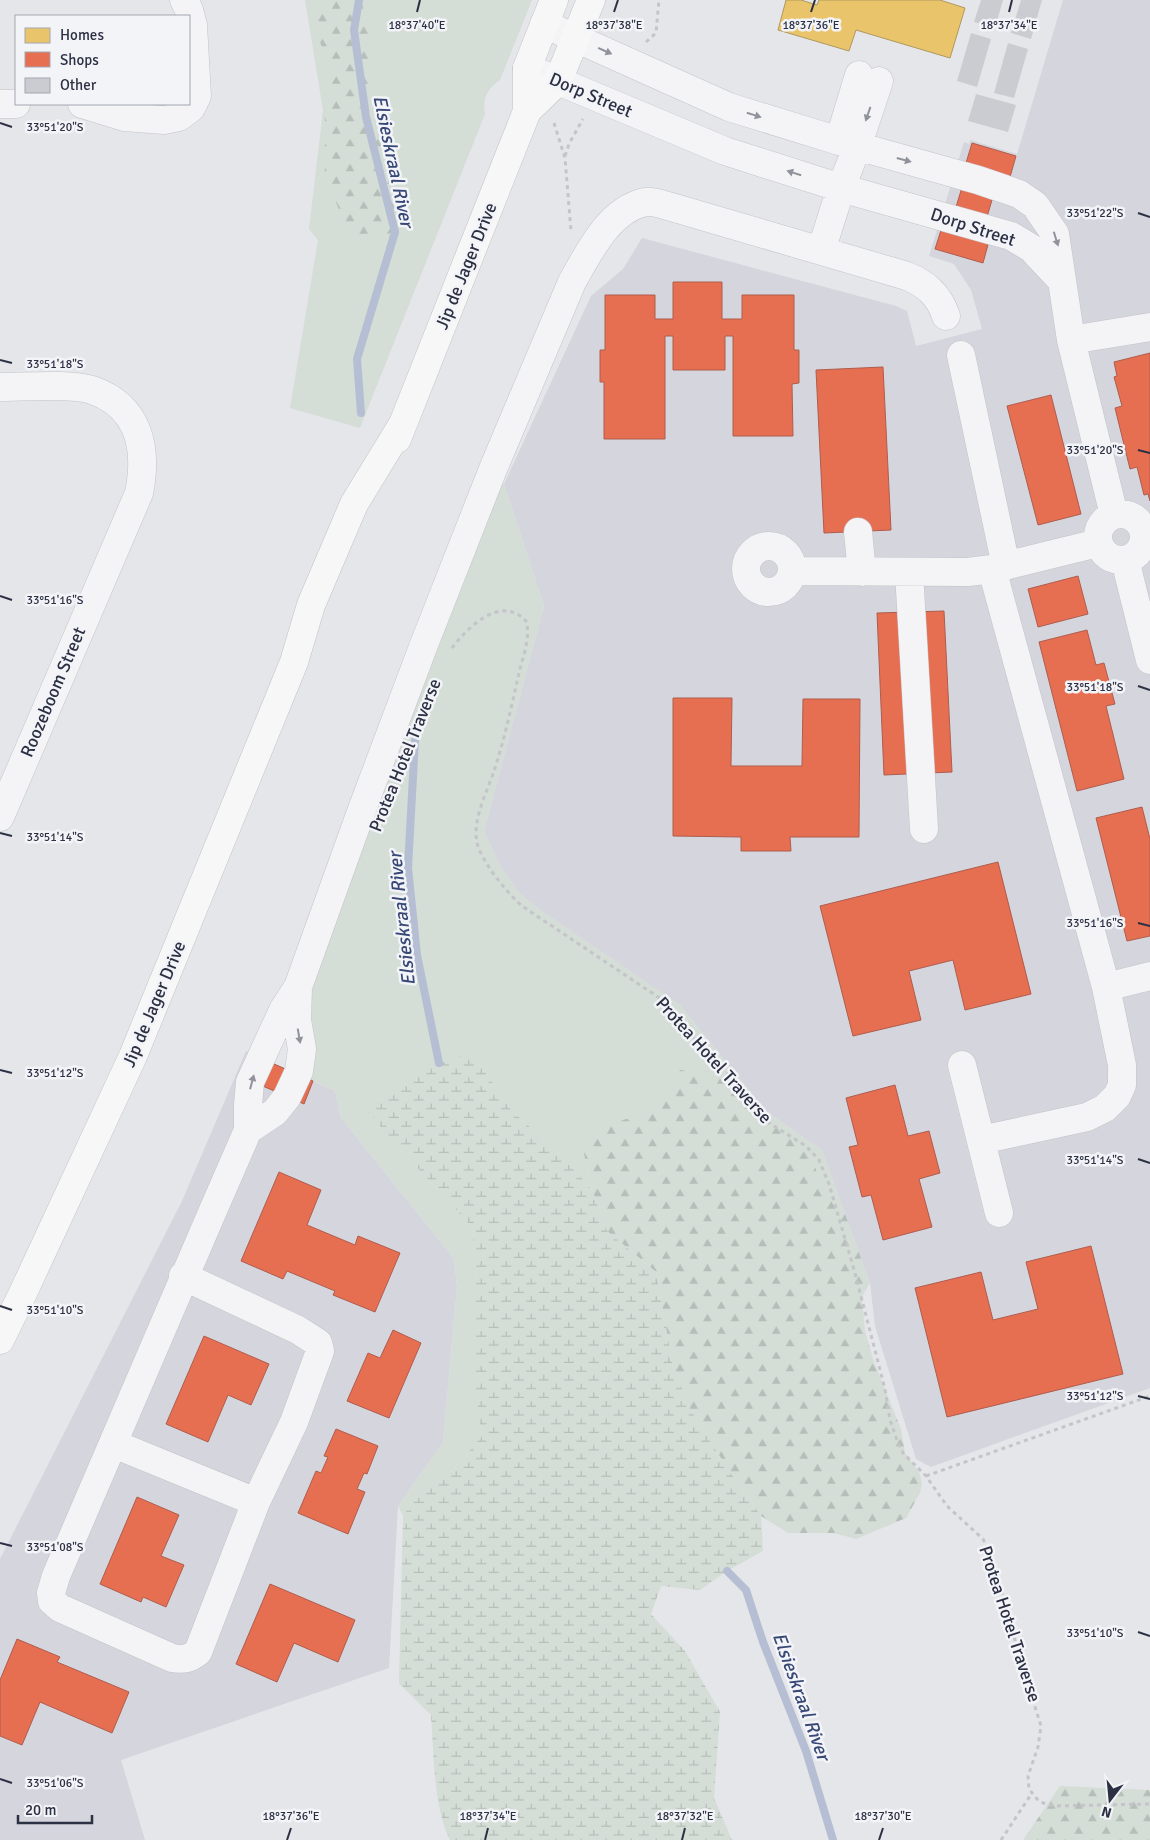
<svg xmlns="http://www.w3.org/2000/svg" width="1150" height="1840" font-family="Signika,sans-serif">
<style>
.built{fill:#d4d5dd}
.green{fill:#d4ddd6}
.forest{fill:url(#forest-firs)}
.wetland{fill:url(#wetland-marsh)}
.homes{fill:#e9c46a;stroke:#b0985e}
.shops{fill:#e76f51;stroke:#af5c4d}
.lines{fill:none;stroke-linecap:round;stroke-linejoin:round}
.stream{stroke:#b5bed3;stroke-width:8}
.building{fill:#cbccd1}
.minor-casing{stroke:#c3c4c8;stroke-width:29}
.major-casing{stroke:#c1c3c7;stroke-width:29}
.path{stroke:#c4c4c9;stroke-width:3;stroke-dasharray:4 4;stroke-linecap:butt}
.minor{stroke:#f4f4f6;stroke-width:28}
.major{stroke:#f7f7f8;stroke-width:28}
.oneway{fill:#90929c}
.ticks{fill:none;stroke:#2c3043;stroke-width:2}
.labels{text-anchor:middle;stroke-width:5;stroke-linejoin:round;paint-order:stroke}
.street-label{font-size:18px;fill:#2c3043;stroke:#f3f4f8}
.water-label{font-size:19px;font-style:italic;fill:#374776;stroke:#f3f4f8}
.ticks-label{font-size:12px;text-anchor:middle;fill:#2c3043;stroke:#f3f4f8;stroke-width:5;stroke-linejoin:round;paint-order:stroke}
</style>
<defs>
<pattern id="forest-firs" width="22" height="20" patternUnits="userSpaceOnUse" patternTransform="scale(1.25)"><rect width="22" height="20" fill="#d4ddd6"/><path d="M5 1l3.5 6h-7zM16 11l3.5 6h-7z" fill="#b6beb9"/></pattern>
<pattern id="wetland-marsh" width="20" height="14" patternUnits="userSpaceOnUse" patternTransform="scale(1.25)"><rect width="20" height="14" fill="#d4ddd6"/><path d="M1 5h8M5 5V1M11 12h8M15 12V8" fill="none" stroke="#b6beb9"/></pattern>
</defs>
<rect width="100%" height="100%" fill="#e5e6ea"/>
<!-- built -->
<path class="built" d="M1063 0H1150V1388L931 1467 916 1459 875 1326 870 1283 822 1150 767 1112 680 1005 540 910 520 894 501 868 484 831 544 606 504 484 591 296 623 269 642 238 896 306 907 311 916 346 982 329 971 290 954 264 929 256 964 142 969 144 970 140 1017 154Z
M246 1051 335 1091 341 1118 454 1259 457 1287 443 1442 398 1506 389 1668 121 1760 145 1840H0V1559L182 1201Z"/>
<!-- green -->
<path class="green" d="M305 0H532L500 80C487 89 482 99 485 114L360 428 290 408 318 240 309 229 323 110Z
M500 482 504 484 544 606 484 831 501 868 520 894 540 910 680 1005 767 1112 822 1150 839 1197 827 1192 821 1187 817 1179 815 1169 801 1147 742 1102 680 1070 667 1093 642 1121 626 1119 584 1154 592 1190 563 1157 511 1110 484 1070 468 1054 431 1066 389 1137 472 1227 476 1283V1396L482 1436 452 1471 412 1503 403 1516 398 1506 443 1442 457 1287 454 1259 341 1118 335 1091 307 1078 303 1005Z"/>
<!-- forest -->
<path class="forest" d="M312 0H361L376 58 366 100V117L386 129 390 156 405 224C388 239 374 237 353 233L341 215 325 174 324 152 327 130 323 110 329 89V66L314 26Z
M680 1070C688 1071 708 1070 714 1074 724 1080 733 1093 741 1101 759 1119 798 1137 810 1156 823 1176 810 1186 839 1197L870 1283 862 1297 865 1331 874 1362 901 1429 905 1453 919 1472 922 1483 920 1493 906 1518 856 1539 834 1533H788L761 1516 729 1471 690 1409 673 1367 656 1272 607 1231 592 1190 584 1154 593 1132 626 1119 642 1120 667 1093Z
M1060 1786 1150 1790V1840H1023Z"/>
<!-- wetland -->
<path class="wetland" d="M468 1054 484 1070 511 1110 563 1157 592 1190 607 1231 656 1272 673 1367 690 1409 729 1471 761 1516 763 1551 727 1571 700 1590 661 1586 651 1614 685 1651 720 1712 714 1798 732 1840H450C433 1806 434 1753 431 1715L399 1683 403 1516 412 1503 452 1471 482 1436 476 1396V1283L472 1227 389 1137 368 1111 388 1092 431 1066Z"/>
<!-- homes -->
<path class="homes" d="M786 0H801L817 5 819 0H940L965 8 950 58 856 30 849 51 778 30Z"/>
<!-- shops -->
<path class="shops" d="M972 143 1016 156 1010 177 966 163Z
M966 174 997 183 984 227 953 217Z
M942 227 989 241 983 263 935 249Z
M673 282H722V319H742V295H794V350H799V383L792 384 793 436H733V336H725V370H673V336H665V439H604V382H600V350H605V295H655V319H673Z
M1150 353V501L1148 494 1144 495 1137 467 1130 469 1115 408 1122 406 1114 377 1117 376 1114 362Z
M883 367 891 530 824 533 816 370Z
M1051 395 1081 514 1038 525 1007 406Z
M1078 576 1088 614 1038 627 1028 589Z
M944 611 952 772 884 775 877 613Z
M1087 630 1096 665 1104 663 1115 704 1106 706 1124 779 1077 791 1039 642Z
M673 698H732L731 766H802L803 699H860L859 837H790L791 851H741V837L673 836Z
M1142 807 1150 839V936L1127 941 1096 818Z
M998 862 1031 994 965 1010 953 960 909 971 921 1020 853 1036 820 906Z
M258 1057 313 1081 304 1104 249 1080Z
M895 1085 908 1136 929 1131 940 1173 919 1179 932 1227 883 1240 871 1195 862 1197 849 1147 858 1145 846 1098Z
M279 1172 321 1190 307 1225 355 1245 358 1236 400 1253 375 1312 333 1295 335 1291 287 1271 283 1279 241 1261Z
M1091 1246 1123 1374 947 1417 915 1288 981 1272 993 1320 1038 1309 1026 1262Z
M393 1330 421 1343 389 1418 347 1401 368 1353 380 1358Z
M204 1336 269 1364 251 1405 228 1395 208 1442 166 1424Z
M336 1429 378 1446 367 1474 364 1473 357 1489 365 1492 348 1534 298 1513 316 1471 321 1473 328 1457 324 1456Z
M137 1497 179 1515 161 1556 184 1565 166 1607 143 1597 141 1602 100 1584Z
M270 1584 355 1620 338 1662 294 1643 277 1682 236 1664Z
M17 1639 60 1657 57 1662 129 1692 112 1733 40 1702 22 1745 0 1736V1680Z"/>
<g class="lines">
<!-- stream -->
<path class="stream" d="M359 0 354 30 366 117 395 232 357 359 361 413
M415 740 408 868 417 955 439 1063
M727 1571 746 1590 763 1642 806 1751 833 1840"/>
</g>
<!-- building -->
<path class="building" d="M981 0H1003L995 28 974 22Z
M1021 0H1042L1031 39 1011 33Z
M971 33 991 39 977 87 957 81Z
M1008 43 1028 49 1014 98 994 93Z
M976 94 1016 105 1008 132 968 121Z"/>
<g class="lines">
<defs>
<path id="minor" d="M544 24 729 107 839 141 978 180 1019 194 1035 205 1055 234 1071 340 1114 515
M527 68 725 151 841 188 1011 236 1031 248 1062 281
M0 104H16
M82 104 124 117 164 120 179 117 191 108 197 96 193 25 189 10 184 0
M839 141 859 75
M821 251 841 188 857 147 879 81
M1071 340 1150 327
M961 355 1006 566
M0 387C23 387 71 383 92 390 139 406 148 448 139 493L0 817
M1098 537a23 23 0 1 1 46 0a23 23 0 1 1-46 0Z
M858 532 862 572
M746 569a23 23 0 1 1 46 0a23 23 0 1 1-46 0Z
M1125 560 1150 660
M793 571 968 572 992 569 1098 543
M909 572 924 829
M1106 987 1150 976
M962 1065 999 1213
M248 1130 275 1112 287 1097 299 1071 302 1049 297 1020 298 987
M981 1140 1087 1117 1105 1108 1117 1096 1122 1085V1065L1106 987 992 569
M183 1276 298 1330 318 1343 320 1351 294 1422 256 1502 198 1652C189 1659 183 1660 172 1658L60 1608 52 1601 51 1593 56 1576C121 1427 183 1278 248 1130V1105L250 1082 283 1010 298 987 361 812 423 647 493 469 572 282C589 252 609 210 645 202 652 201 661 204 668 206L907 276C926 284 939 295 946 316
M114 1444 256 1502"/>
<path id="major" d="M527 111 558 81 591 0
M397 439 527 111V68L554 0
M0 1340 22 1295 133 1056 294 662 311 605 354 504 404 422"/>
</defs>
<!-- minor casing -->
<use href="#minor" class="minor-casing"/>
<!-- major casing -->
<use href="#major" class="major-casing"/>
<!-- path -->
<path class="path" d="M646 42 656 33 659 0
M554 123 565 158 571 231
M565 156 569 144 583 119
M452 648C468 627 501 594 526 621 531 637 523 656 519 673 512 704 505 737 495 768 488 790 472 819 477 842 480 860 508 894 522 906L658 997 678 1017 702 1048 737 1084 761 1118 806 1146 819 1160 829 1184 855 1273 885 1389 890 1420 897 1440 903 1453 926 1476 947 1506 983 1539 992 1557 1021 1662 1041 1726 1038 1747 1028 1776 1029 1789 1037 1799 1043 1803 1055 1806 1150 1804
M926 1476 1150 1396
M1001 1840 1032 1793"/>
<!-- minor -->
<use href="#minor" class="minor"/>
<!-- major -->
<use href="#major" class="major"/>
</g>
<!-- one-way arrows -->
<defs><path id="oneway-solid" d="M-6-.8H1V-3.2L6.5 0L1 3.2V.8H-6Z" transform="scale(1.25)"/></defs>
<g class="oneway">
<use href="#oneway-solid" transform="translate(605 51) rotate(24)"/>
<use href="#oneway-solid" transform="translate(868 114) rotate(109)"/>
<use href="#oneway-solid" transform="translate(754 115) rotate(17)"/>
<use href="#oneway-solid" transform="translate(904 160) rotate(15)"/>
<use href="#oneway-solid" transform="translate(794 173) rotate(-162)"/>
<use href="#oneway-solid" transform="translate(1056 239) rotate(73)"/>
<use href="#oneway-solid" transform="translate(299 1036) rotate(80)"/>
<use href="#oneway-solid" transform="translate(252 1082) rotate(-75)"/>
</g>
<!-- ticks -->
<path class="ticks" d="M417 12 420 0M614 12 618 0M811 12 815 0M1009 12 1012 0M0 123 12 127M1138 213 1150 217M0 360 12 363M1138 450 1150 453M0 596 12 600M1138 686 1150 690M0 833 12 836M1138 923 1150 926M0 1070 12 1073M1138 1159 1150 1163M0 1306 12 1310M1138 1396 1150 1399M0 1543 12 1546M1138 1632 1150 1636M0 1779 12 1783M287 1840 291 1828M485 1840 488 1828M682 1840 685 1828M879 1840 883 1828"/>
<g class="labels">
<!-- street labels -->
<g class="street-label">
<text transform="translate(591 95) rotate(23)" y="6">Dorp Street</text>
<text transform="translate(973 227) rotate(18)" y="6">Dorp Street</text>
<text transform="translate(466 266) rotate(-68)" y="6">Jip de Jager Drive</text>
<text transform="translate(53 692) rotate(-67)" y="6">Roozeboom Street</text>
<text transform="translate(405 755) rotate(-68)" y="6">Protea Hotel Traverse</text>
<text transform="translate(154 1004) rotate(-67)" y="6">Jip de Jager Drive</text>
<text transform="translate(714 1060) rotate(48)" y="6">Protea Hotel Traverse</text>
<text transform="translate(1010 1624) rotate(72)" y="6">Protea Hotel Traverse</text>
</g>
<!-- water labels -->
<g class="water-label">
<text transform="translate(394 161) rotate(78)" y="7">Elsieskraal River</text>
<text transform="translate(401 919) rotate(-96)" y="7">Elsieskraal River</text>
<text transform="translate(802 1696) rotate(70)" y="7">Elsieskraal River</text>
</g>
</g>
<g class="ticks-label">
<text x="417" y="29">18°37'40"E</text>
<text x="614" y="29">18°37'38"E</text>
<text x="811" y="29">18°37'36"E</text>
<text x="1009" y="29">18°37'34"E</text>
<text x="55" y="131">33°51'20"S</text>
<text x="1095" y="217">33°51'22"S</text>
<text x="55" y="368">33°51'18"S</text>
<text x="1095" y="454">33°51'20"S</text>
<text x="55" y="604">33°51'16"S</text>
<text x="1095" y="691">33°51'18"S</text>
<text x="55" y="841">33°51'14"S</text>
<text x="1095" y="927">33°51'16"S</text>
<text x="55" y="1077">33°51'12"S</text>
<text x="1095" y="1164">33°51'14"S</text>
<text x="55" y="1314">33°51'10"S</text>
<text x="1095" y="1400">33°51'12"S</text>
<text x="55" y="1551">33°51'08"S</text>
<text x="1095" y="1637">33°51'10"S</text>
<text x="55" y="1787">33°51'06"S</text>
<text x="291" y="1820">18°37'36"E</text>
<text x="488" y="1820">18°37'34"E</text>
<text x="685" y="1820">18°37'32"E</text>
<text x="883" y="1820">18°37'30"E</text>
</g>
<!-- legend -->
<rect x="15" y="15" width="175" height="90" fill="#f3f4f8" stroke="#a3a6b0"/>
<rect x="25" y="28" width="25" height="15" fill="#e9c46a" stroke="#a3a6b0"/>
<text x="60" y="40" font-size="15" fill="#2c3043">Homes</text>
<rect x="25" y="52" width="25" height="15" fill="#e76f51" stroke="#a3a6b0"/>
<text x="60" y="65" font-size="15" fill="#2c3043">Shops</text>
<rect x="25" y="78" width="25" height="15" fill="#cbccd1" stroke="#a3a6b0"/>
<text x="60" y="90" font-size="15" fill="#2c3043">Other</text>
<!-- north arrow -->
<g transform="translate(1110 1800) rotate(196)" stroke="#f3f4f8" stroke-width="4" paint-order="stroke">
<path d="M0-4L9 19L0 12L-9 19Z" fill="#2c3043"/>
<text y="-8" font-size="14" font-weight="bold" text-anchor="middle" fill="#2c3043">N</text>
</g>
<!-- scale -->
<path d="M18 1815v8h74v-8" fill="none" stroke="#2c3043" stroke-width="2.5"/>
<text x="25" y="1815" font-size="15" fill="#2c3043" stroke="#f3f4f8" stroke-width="4" paint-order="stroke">20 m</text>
</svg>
